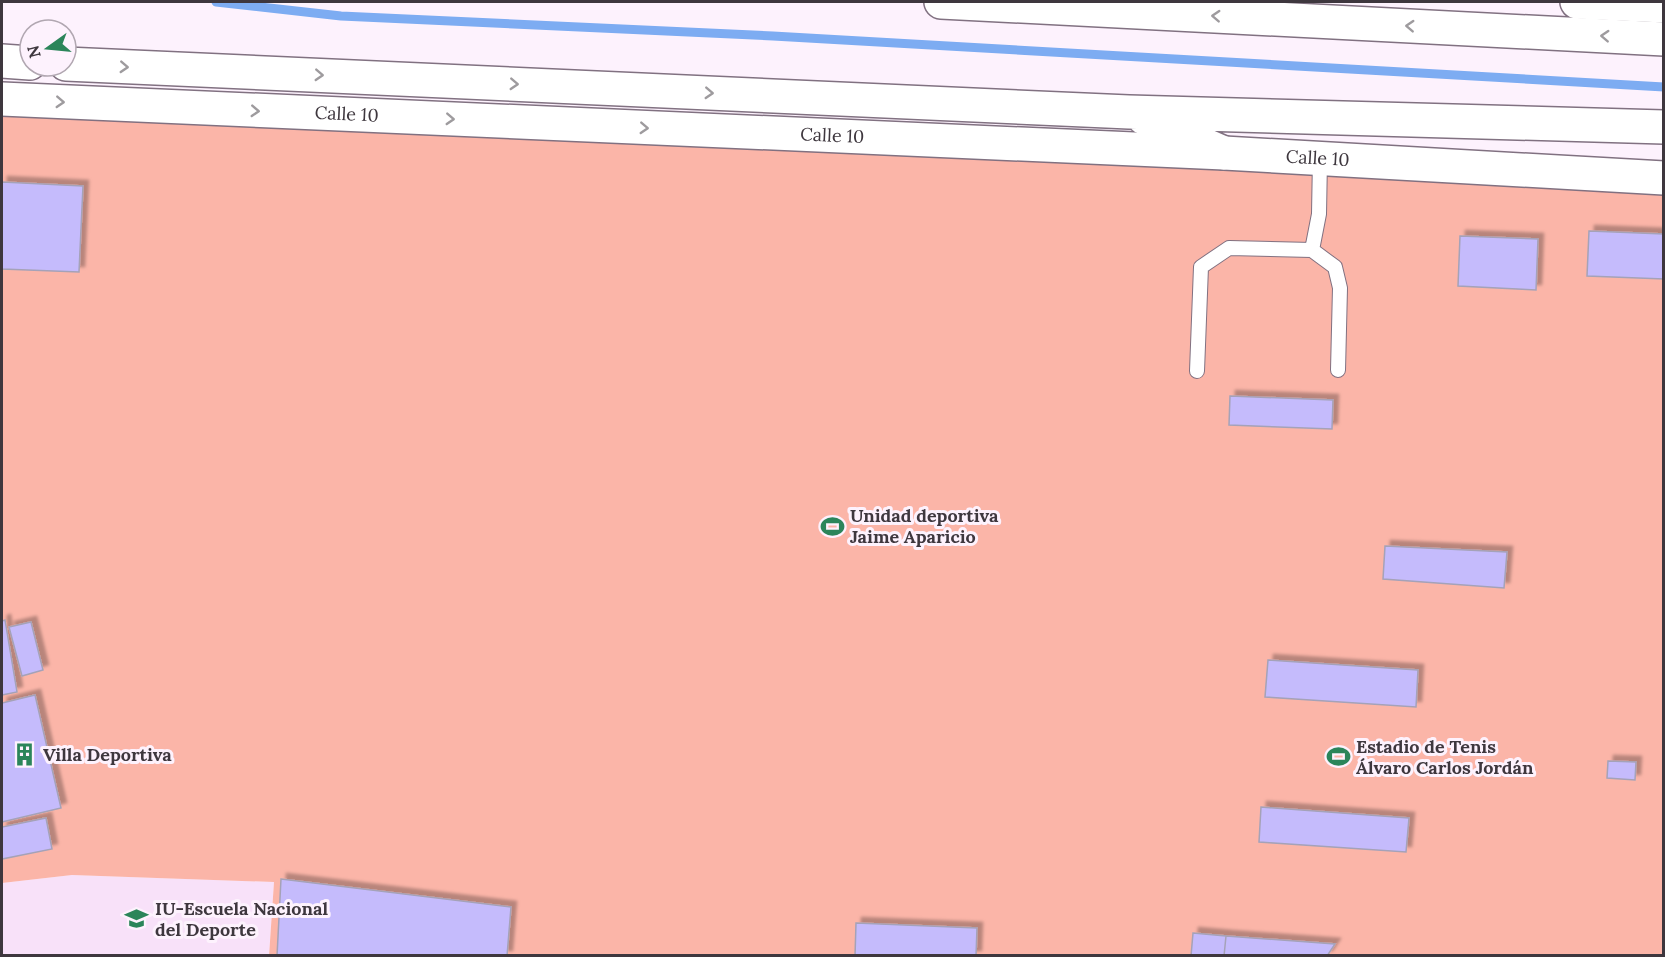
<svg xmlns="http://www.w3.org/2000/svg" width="1665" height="957" font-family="Lora,serif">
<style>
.built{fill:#f8e1f9}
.green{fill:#fbb5a8}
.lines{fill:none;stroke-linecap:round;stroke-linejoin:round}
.stream{stroke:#7dacf2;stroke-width:9}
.building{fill:#c5bbfc;stroke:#a5a2b8;stroke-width:1.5;filter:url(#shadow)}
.lane-casing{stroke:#817181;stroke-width:16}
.secondary-casing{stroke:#817181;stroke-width:36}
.primary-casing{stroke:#817181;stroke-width:36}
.lane{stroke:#fff;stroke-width:14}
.secondary{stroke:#fff;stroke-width:33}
.primary{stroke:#fff;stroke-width:33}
.oneway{stroke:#9e9b9e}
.labels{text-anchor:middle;stroke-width:6;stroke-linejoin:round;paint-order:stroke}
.street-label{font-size:18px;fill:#3e373e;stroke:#fdf2fd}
.poi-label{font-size:18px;font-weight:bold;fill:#3e373e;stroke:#fdf2fd;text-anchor:start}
</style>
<defs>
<filter id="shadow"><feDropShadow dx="5.5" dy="-5.5" stdDeviation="1.5" flood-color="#0004"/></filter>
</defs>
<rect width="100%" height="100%" fill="#fdf2fd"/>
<!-- built -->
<path class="built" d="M72 875 274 882 269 955H2V883Z"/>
<!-- green -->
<path class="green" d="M2 99 1663 178V955L269 956 274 882 72 875 2 883Z"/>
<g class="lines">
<!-- stream -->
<path class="stream" d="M216 2 341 16 773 36 1664 87"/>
</g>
<!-- building -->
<path class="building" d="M2 182 83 186 79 272 2 269Z
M1589 231 1664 234V279L1587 276Z
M1460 236 1538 239 1536 290 1458 286Z
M1230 396 1333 400 1332 429 1229 425Z
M1385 546 1507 552 1504 588 1383 579Z
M5 620 17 692 2 695V621Z
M31 622 43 670 22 676 9 627Z
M1268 660 1418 670 1416 707 1265 697Z
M35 695 61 808 2 822V703Z
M1608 761 1636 762 1635 780 1607 778Z
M1261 807 1409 818 1406 852 1259 842Z
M46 818 52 849 2 859V827Z
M281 879 511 907 507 956H277Z
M856 923 977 928 976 956H855Z
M1193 933 1226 936 1224 956H1191Z
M1226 936 1335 944 1327 956H1224Z"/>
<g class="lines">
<defs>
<path id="lane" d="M1312 250 1319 214 1320 159
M1197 371 1201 267 1229 248 1312 250 1335 267 1340 288 1338 370"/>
<g id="secondary">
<path d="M1577 2 1664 6"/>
<path id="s1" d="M2 99 1224 153 1664 178"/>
</g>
<path id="primary" d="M941 2 1664 39
M2 61 30 63
M66 64 1129 112 1664 127
M1144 118 1224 153"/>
</defs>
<!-- lane casing -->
<use href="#lane" class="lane-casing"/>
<!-- secondary casing -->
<use href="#secondary" class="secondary-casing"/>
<!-- primary casing -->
<use href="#primary" class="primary-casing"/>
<!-- lane -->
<use href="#lane" class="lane"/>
<!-- secondary -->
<use href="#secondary" class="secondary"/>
<!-- primary -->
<use href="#primary" class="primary"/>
</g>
<!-- one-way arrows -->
<defs><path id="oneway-chevron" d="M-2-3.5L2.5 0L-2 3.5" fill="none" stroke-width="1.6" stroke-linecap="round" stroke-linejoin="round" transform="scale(1.5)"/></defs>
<g class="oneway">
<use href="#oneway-chevron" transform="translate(1216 16) rotate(-177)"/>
<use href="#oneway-chevron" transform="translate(1410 26) rotate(-177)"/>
<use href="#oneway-chevron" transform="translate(1605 36) rotate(-177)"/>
<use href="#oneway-chevron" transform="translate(124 67) rotate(3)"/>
<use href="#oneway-chevron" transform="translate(319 75) rotate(3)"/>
<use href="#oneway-chevron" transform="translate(514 84) rotate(3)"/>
<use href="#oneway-chevron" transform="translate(709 93) rotate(3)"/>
<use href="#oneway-chevron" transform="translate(60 102) rotate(3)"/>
<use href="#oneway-chevron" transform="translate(255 111) rotate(3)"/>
<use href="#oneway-chevron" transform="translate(450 119) rotate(3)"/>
<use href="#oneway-chevron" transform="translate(644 128) rotate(3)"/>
</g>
<!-- icons -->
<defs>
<symbol id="stadium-bare" viewBox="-9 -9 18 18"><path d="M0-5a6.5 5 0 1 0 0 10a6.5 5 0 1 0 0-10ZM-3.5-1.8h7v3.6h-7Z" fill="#2b855a" stroke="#fdf2fd" stroke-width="2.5" paint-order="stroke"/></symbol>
<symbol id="building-bare" viewBox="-9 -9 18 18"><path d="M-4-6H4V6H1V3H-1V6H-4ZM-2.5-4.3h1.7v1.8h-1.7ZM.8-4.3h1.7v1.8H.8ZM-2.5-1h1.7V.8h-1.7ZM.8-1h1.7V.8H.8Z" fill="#2b855a" stroke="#fdf2fd" stroke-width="2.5" paint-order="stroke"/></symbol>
<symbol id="university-bare" viewBox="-9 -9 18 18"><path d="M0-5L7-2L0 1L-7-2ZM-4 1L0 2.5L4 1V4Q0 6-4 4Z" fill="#2b855a" stroke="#fdf2fd" stroke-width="2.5" paint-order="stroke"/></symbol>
</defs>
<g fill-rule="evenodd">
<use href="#stadium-bare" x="816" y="510" width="33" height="33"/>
<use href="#building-bare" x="8" y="738" width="33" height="33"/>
<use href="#stadium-bare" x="1322" y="740" width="33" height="33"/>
<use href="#university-bare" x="120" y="902" width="33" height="33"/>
</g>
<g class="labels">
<!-- street labels -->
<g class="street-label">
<text dy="6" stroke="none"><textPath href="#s1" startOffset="345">Calle 10</textPath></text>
<text dy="6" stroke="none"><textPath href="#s1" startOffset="831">Calle 10</textPath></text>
<text dy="6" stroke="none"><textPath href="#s1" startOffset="1317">Calle 10</textPath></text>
</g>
<!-- poi labels -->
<g class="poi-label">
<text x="850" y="522">Unidad deportiva<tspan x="850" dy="21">Jaime Aparicio</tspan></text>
<text x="1356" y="753">Estadio de Tenis<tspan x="1356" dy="21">Álvaro Carlos Jordán</tspan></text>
<text x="43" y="761">Villa Deportiva</text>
<text x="155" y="915">IU-Escuela Nacional<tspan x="155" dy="21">del Deporte</tspan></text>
</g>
</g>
<!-- border -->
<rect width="1665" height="957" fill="none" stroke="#3e373e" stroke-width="6"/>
<!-- north arrow -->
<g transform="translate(48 48) rotate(255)"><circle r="28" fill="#fdf2fd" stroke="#b1a7b1" stroke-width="1.5"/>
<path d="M0-4.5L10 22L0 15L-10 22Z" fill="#2b855a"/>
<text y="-9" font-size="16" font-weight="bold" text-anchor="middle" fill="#3e373e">N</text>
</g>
</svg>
